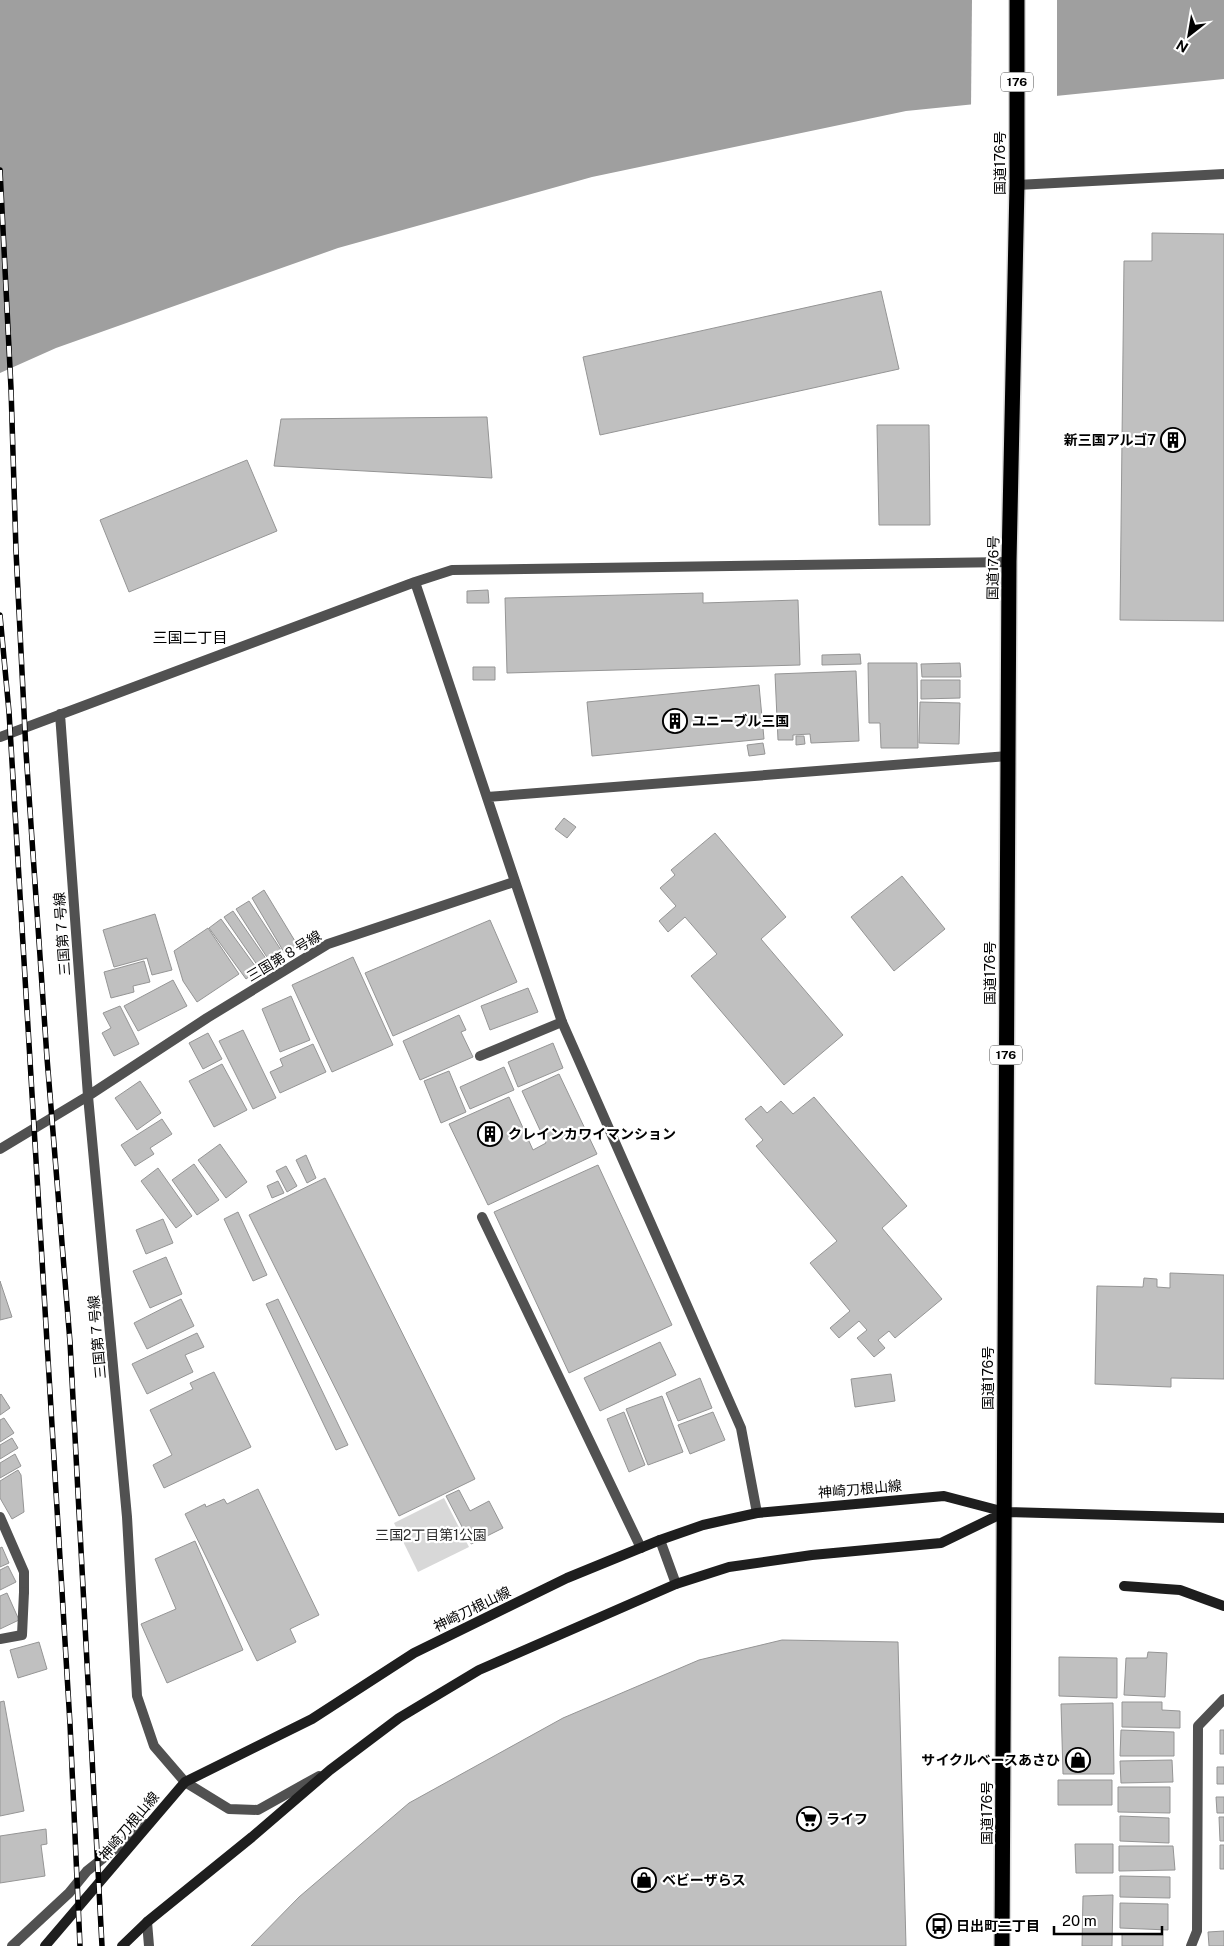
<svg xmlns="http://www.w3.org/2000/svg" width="1224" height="1946" font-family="'Public Sans','Noto Sans JP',sans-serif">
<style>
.green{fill:#d8d8d8}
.water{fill:#9f9f9f}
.pier{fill:#fff}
.building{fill:#c0c0c0;stroke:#959595}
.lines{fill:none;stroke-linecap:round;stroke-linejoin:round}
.highway-casing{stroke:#dbdbdb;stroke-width:18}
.lane{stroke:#515151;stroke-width:10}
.street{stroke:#515151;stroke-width:10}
.secondary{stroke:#1e1e1e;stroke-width:10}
.highway{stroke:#000;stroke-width:15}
.rail-casing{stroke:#000;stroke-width:5.5}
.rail{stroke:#fff;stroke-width:4;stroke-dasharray:11;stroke-linecap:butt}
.labels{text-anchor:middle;stroke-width:4.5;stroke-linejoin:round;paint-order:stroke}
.shield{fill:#fff;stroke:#4c4c4c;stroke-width:1}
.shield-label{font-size:12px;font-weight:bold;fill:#000}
.street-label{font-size:14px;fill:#000;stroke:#fff}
.poi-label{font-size:14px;font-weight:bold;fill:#000;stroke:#fff;text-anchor:start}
.park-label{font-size:14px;fill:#2f2f2f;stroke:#fff}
.neighbourhood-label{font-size:15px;fill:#000;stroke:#fff}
</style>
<rect width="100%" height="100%" fill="#fff"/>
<!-- green -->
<path class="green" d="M444 1498 469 1547 418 1572 394 1523Z"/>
<!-- water -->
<path class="water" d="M0 0H1224V79L906 111 592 177 338 248 56 348 0 373Z"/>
<!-- pier -->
<path class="pier" d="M972 0H1057V98L971 107Z"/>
<!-- building -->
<path class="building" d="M1152 233 1224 234V621L1120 620 1124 261H1152Z
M881 291 899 369 600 435 583 357Z
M487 417 492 478 274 466 281 419Z
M877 425H929L930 525H879Z
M247 460 277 531 129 592 100 520Z
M488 590 489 603H467V591Z
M703 593V603L798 600 800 665 507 673 505 598Z
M860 654 861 664 822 665V655Z
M868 663H917L918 748H881L880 723H869Z
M960 663 961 677H922L921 664Z
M473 667H495V680H473Z
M856 671 859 741 811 743 810 734 793 735V740H778L775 674Z
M921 680H960V698L921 699Z
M759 685 764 739 592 756 587 702Z
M920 702 960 703 959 744 919 743Z
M796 736H804L805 744 796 745Z
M763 743 765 754 749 756 747 745Z
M564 818 576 827 567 838 555 829Z
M715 833 786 917 761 939 843 1035 784 1085 691 976 717 954 685 917 668 932 659 921 676 906 660 888 675 875 671 870Z
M902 876 945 929 894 971 851 917Z
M264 890 298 946 285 954 252 898Z
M249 901 283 953 270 962 236 909Z
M233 911 269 963 260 969 224 917Z
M155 914 172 970 152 975 147 958 114 967 103 930Z
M221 919 258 970 246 979 209 928Z
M490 920 517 982 393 1036 365 973Z
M208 928 239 974 197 1002 183 981 174 951Z
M353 957 393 1045 332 1072 292 985Z
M144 961 150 982 133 986 134 992 111 998 104 972Z
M173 980 187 1006 138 1031 124 1006Z
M528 988 538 1012 490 1030 481 1006Z
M291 996 310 1040 280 1052 262 1009Z
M120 1006 139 1044 114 1056 102 1033 111 1028 103 1013Z
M459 1015 466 1030 461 1032 473 1057 420 1080 403 1041Z
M243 1030 276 1098 253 1109 219 1041Z
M208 1033 222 1059 203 1069 189 1043Z
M553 1043 563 1068 518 1087 508 1062Z
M313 1044 326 1072 280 1093 270 1072 283 1066 280 1059Z
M222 1064 247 1110 214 1127 189 1081Z
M504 1067 514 1090 470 1109 460 1087Z
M449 1071 466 1112 441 1123 424 1081Z
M559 1074 597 1154 488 1205 449 1124 509 1097 533 1150 546 1143 522 1091Z
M140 1081 161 1113 137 1130 115 1098Z
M814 1097 907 1206 882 1228 942 1299 895 1338 889 1331 878 1340 885 1348 874 1357 857 1338 867 1330 859 1321 839 1338 830 1328 850 1311 810 1263 837 1241 756 1146 763 1140 745 1119 761 1106 767 1113 781 1101 793 1114Z
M162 1119 172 1134 150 1148 154 1154 135 1166 121 1145Z
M220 1144 247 1182 226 1198 198 1160Z
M306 1155 316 1178 307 1183 296 1160Z
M194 1164 219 1200 197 1215 172 1180Z
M598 1165 672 1325 569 1373 494 1212Z
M286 1166 297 1186 287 1192 276 1171Z
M158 1168 192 1216 176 1228 141 1181Z
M325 1178 475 1479 399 1516 249 1215Z
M278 1181 284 1193 272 1198 267 1186Z
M238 1212 267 1275 253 1281 224 1219Z
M163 1219 173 1243 146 1254 136 1230Z
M166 1257 182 1294 150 1308 133 1271Z
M1170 1273 1224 1275V1379L1171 1378V1387L1095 1384 1097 1286 1143 1287 1144 1278 1157 1279V1287L1170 1288Z
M0 1281 12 1317 0 1320Z
M181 1299 194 1326 147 1349 134 1323Z
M278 1299 348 1445 336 1450 266 1304Z
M197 1333 204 1347 185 1355 193 1372 147 1394 132 1364Z
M660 1342 676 1375 600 1411 584 1378Z
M214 1372 251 1447 164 1488 153 1465 172 1455 150 1410 193 1389 190 1383Z
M891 1374 895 1401 855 1407 851 1379Z
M700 1378 712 1408 678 1421 666 1393Z
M1 1394 10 1408 0 1415V1395Z
M662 1396 683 1452 648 1465 626 1409Z
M624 1412 645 1465 629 1472 607 1419Z
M713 1412 725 1440 690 1454 678 1425Z
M4 1418 14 1433 0 1442V1420Z
M12 1438 18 1448 0 1459V1445Z
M15 1454 21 1466 0 1478V1463Z
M18 1470 21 1475 24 1512 12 1519 0 1498V1481Z
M258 1489 319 1615 290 1629 296 1642 257 1661 185 1514 205 1504 206 1507 224 1499 227 1504Z
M459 1490 470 1511 489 1501 503 1528 471 1544 446 1496Z
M195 1541 243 1650 167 1683 141 1624 176 1609 155 1559Z
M2 1547 9 1563 0 1567V1548Z
M8 1566 16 1582 0 1590V1570Z
M7 1593 19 1620 0 1629V1596Z
M782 1640 898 1642 906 1946H251L299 1897 409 1803 563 1718 699 1660Z
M39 1642 47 1669 18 1678 10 1650Z
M1148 1652 1167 1653 1165 1697 1124 1695 1126 1658H1147Z
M1059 1657 1117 1658V1698L1059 1696Z
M4 1701 24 1811 0 1816V1702Z
M1122 1702H1162V1710L1180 1711V1728L1122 1727Z
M1113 1703 1114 1774H1063L1061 1704Z
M1121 1730 1174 1732V1756H1120Z
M1220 1730H1224V1754H1220Z
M1172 1760 1173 1782 1121 1783 1120 1761Z
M1217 1767H1224V1784H1217Z
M1058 1780H1112V1805H1058Z
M1118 1787H1170V1813L1118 1812Z
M1216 1797H1224V1813H1217Z
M1120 1816 1169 1818V1843L1120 1841Z
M1219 1817H1224V1841H1220Z
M46 1829 47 1844 41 1845 45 1876 0 1883V1836Z
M1075 1844H1113V1873H1076Z
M1220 1845H1224V1869H1220Z
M1119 1846H1173L1175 1870 1119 1871Z
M1120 1876 1170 1877V1898L1120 1897Z
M1113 1895 1112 1946H1082L1083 1896Z
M1120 1903 1168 1904V1930L1120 1928Z
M1224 1931V1946H1209L1208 1932Z
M1122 1934 1163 1935V1946H1122Z"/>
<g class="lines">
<defs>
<path id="highway" d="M1002 1946 1009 562 1017 185V0"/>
</defs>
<!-- highway casing -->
<use href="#highway" class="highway-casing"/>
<!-- lane -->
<path class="lane" d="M480 1056 562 1022
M482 1217 641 1548
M0 1517 24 1572V1592"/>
<!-- street -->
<path class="street" d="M1017 185 1224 174
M415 582 562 1022 741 1428 757 1513
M60 714 88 1096 127 1517 137 1696 154 1746 185 1782 229 1809 258 1810 319 1776
M0 737 415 582 452 570 1009 562
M487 797 1008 756
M0 1149 88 1096 207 1018 328 944 514 882
M660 1540 676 1584
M0 1639 22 1635 24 1592
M147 1922 149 1946
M12 1946 69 1893 87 1871 146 1824
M1191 1946 1197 1931 1198 1726 1224 1699"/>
<!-- secondary -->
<path class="secondary" d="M1124 1586 1180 1590 1224 1606
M45 1946 185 1782 312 1719 414 1653 567 1578 660 1540 703 1525 757 1513 944 1496 1005 1512 1224 1518
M122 1946 147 1922 252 1837 330 1770 399 1718 479 1670 676 1584 729 1567 812 1555 941 1543 1005 1512"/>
<!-- highway -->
<use href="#highway" class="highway"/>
<defs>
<path id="rail" d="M0 170 11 388 16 551 26 752 47 1058 70 1342 102 1946
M0 615 9 712 70 1724 80 1946"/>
</defs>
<!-- rail casing -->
<use href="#rail" class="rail-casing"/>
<!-- rail -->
<use href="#rail" class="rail"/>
</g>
<!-- icons -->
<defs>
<symbol id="building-ring" viewBox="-11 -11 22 22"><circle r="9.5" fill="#fff" stroke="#000" stroke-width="1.5"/><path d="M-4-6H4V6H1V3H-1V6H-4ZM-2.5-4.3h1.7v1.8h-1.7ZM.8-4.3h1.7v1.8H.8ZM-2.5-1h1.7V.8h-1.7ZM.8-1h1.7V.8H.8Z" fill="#000"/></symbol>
<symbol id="shop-ring" viewBox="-11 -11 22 22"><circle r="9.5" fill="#fff" stroke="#000" stroke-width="1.5"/><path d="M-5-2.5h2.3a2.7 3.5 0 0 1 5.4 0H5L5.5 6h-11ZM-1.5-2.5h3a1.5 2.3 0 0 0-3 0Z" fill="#000"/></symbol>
<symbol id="supermarket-ring" viewBox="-11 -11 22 22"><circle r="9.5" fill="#fff" stroke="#000" stroke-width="1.5"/><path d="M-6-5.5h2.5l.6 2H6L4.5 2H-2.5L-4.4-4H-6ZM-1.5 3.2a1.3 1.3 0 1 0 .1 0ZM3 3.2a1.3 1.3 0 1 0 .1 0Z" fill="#000"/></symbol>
<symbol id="bus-ring" viewBox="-11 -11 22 22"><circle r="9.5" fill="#fff" stroke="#000" stroke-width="1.5"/><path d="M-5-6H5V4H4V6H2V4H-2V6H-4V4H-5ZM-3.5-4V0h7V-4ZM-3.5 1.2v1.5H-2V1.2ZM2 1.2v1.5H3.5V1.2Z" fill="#000"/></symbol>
</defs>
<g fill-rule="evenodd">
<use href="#building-ring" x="1159" y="426" width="28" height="28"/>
<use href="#building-ring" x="661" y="707" width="28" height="28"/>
<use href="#building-ring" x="476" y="1120" width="28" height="28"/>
<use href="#shop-ring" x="1064" y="1746" width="28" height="28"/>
<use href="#supermarket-ring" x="795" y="1805" width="28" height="28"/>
<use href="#shop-ring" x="630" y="1866" width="28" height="28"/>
<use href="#bus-ring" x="925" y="1912" width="28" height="28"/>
</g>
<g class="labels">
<!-- shield labels -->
<g class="shield">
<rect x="1001" y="72.5" width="32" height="19" rx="4"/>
<rect x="990" y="1045.5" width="32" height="19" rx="4"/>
</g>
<g class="shield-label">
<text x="1017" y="86">176</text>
<text x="1006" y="1059">176</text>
</g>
<!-- street labels -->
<g class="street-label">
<text transform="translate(1000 163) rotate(-90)" y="5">国道176号</text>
<text transform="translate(993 568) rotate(-89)" y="5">国道176号</text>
<text transform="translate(62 934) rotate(-94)" y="5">三国第７号線</text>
<text transform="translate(284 956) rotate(-31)" y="5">三国第８号線</text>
<text transform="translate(990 973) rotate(-90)" y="5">国道176号</text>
<text transform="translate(97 1337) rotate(-95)" y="5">三国第７号線</text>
<text transform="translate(988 1378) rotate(-90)" y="5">国道176号</text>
<text transform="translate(860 1489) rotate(-5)" y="5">神崎刀根山線</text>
<text transform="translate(472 1609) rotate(-26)" y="5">神崎刀根山線</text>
<text transform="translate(987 1813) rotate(-90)" y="5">国道176号</text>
<text transform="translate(129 1826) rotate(-50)" y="5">神崎刀根山線</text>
</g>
<!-- poi labels -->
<g class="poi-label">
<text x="1156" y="445" text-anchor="end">新三国アルゴ7</text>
<text x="692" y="726">ユニーブル三国</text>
<text x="508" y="1139">クレインカワイマンション</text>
<text x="1060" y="1765" text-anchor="end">サイクルベースあさひ</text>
<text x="826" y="1824">ライフ</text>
<text x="662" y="1885">ベビーザらス</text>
<text x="956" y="1931">日出町二丁目</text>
</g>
<!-- park labels -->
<g class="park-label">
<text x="431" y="1540">三国2丁目第1公園</text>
</g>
<!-- neighbourhood labels -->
<g class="neighbourhood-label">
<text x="190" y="643">三国二丁目</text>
</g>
</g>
<!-- north arrow -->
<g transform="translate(1189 35) rotate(211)" stroke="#ffffff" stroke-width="4" paint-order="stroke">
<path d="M0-4L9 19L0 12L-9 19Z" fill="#000000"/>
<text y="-8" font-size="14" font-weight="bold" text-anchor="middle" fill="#000000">N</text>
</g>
<!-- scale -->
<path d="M1054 1926v8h108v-8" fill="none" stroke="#000000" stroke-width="2.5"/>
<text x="1062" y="1926" font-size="15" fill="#000000" stroke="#ffffff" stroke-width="4" paint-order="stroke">20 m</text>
</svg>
